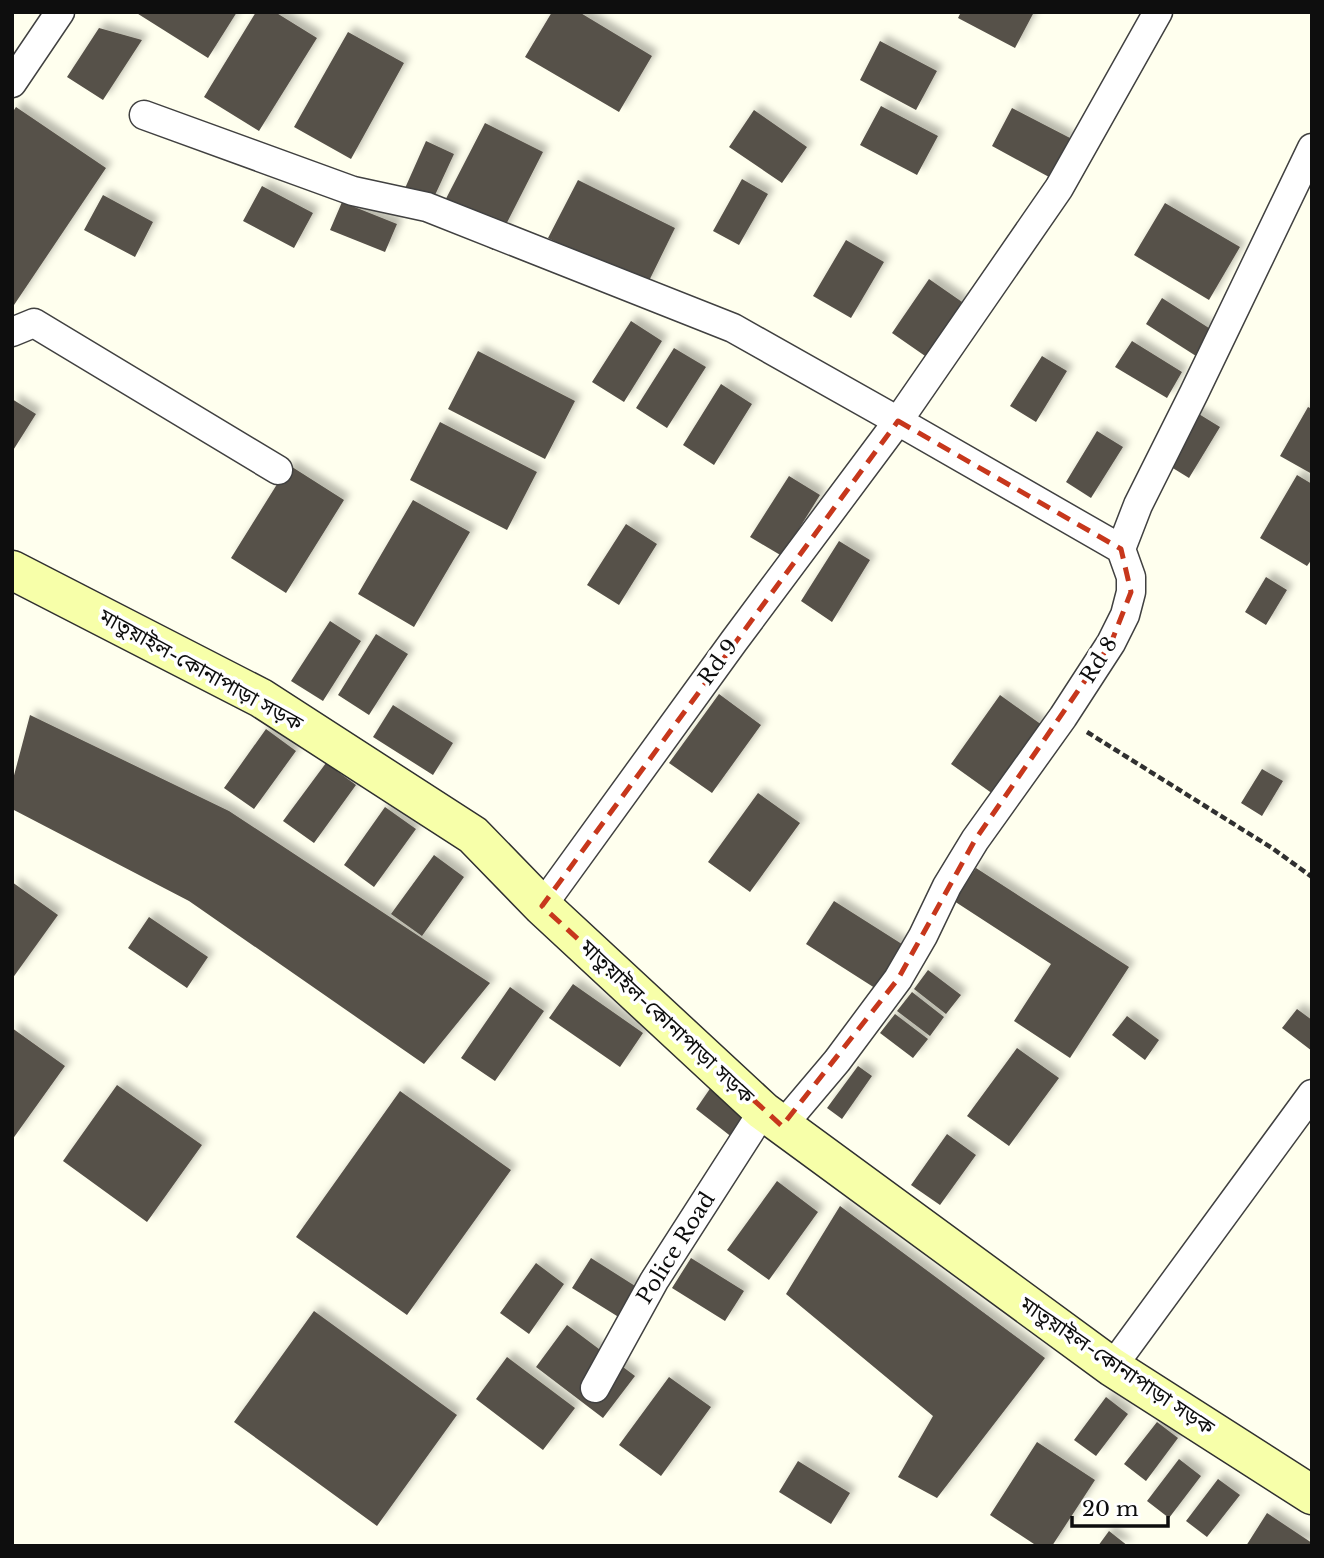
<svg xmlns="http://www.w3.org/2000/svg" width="1324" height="1558" font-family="'Libre Baskerville','Noto Sans Bengali',serif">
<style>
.building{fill:#575149;filter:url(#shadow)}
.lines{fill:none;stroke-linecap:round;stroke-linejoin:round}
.street-casing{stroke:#414141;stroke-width:31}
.secondary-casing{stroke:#303030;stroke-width:41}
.path{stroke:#303030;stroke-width:4.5;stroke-dasharray:7 3.5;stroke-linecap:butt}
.street{stroke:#fff;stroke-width:28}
.secondary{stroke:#f7ffa9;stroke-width:38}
.marked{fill:none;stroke:#c7371c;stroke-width:5;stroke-dasharray:14 9;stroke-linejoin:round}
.labels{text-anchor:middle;stroke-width:7;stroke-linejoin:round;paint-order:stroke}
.street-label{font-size:21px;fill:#0e0e0e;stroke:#fff}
</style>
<defs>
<filter id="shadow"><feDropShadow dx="6" dy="-6" stdDeviation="3.5" flood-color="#0004"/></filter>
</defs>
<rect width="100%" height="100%" fill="#ffe"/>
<!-- building -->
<path class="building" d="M135 12H237L208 58Z
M256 12H275L317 38 259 131 204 97Z
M552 12H579L652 56 619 112 525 57Z
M961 12H1034L1015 48 958 18Z
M99 28 142 40 103 100 67 77Z
M348 32 404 63 351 159 294 127Z
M880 41 937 71 916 110 860 80Z
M881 106 938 136 917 175 860 145Z
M16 107 106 168 12 308V113Z
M1012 108 1070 138 1049 177 992 146Z
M754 110 807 147 782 183 729 147Z
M485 123 543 152 493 250 435 220Z
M426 141 454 154 429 208 402 195Z
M742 179 768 194 739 245 713 231Z
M578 180 675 228 646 287 548 238Z
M262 186 313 213 294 248 243 221Z
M103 195 153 222 135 257 84 230Z
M342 202 397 224 385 252 330 230Z
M1165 203 1240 247 1209 300 1134 255Z
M846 240 884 262 851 318 813 296Z
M929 279 965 304 928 358 892 333Z
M1162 298 1212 330 1196 356 1146 324Z
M631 321 662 341 624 402 592 382Z
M1132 341 1182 372 1167 398 1115 367Z
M674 348 706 367 667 428 636 408Z
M478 351 575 401 545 459 448 409Z
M1042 356 1067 371 1036 422 1010 406Z
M721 384 752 404 714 465 683 445Z
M12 399 36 414 12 452Z
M1308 407 1312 409V474L1280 456Z
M1194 411 1220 427 1189 478 1163 462Z
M440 422 537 472 507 530 410 480Z
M1097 431 1123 447 1091 498 1066 482Z
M289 465 344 500 286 593 231 558Z
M1297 475 1312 484V559L1307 566 1260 538Z
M789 476 820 495 782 556 750 537Z
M413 500 470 532 414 627 358 594Z
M626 524 657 544 619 605 587 585Z
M839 541 870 560 832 622 801 601Z
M1266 577 1287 590 1266 625 1245 612Z
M330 621 361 641 323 701 291 681Z
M376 634 408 654 369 715 338 695Z
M719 694 761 725 712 793 669 763Z
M1000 695 1042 725 993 794 951 764Z
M393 705 453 743 433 775 373 737Z
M30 715 229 811 490 983 424 1064 189 901 12 809V783Z
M266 729 296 751 254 809 224 788Z
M326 763 356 785 314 843 283 821Z
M1262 769 1283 781 1262 816 1241 803Z
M758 793 800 823 750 892 708 862Z
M385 807 416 829 374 887 344 865Z
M434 855 464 877 422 936 391 914Z
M976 868 1129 967 1070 1058 1014 1021 1051 964 954 901Z
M12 882 58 915 12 979Z
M834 901 905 946 878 990 806 944Z
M149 917 208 957 187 988 128 948Z
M928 970 961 995 946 1014 914 989Z
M573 984 643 1033 620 1067 549 1018Z
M510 987 544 1011 495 1081 461 1058Z
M912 992 944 1017 930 1036 897 1011Z
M1297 1009 1312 1020V1051L1282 1028Z
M895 1014 928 1039 913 1058 880 1033Z
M1127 1016 1159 1040 1145 1060 1112 1035Z
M12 1028 65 1066 12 1140Z
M1017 1048 1059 1078 1009 1146 967 1116Z
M858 1066 872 1076 842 1119 827 1108Z
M718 1077 753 1110 733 1138 696 1109Z
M117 1085 202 1145 147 1222 63 1161Z
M400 1091 511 1170 407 1315 296 1237Z
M947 1134 976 1155 940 1205 911 1185Z
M777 1181 818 1212 769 1280 727 1250Z
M840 1206 1045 1358 937 1498 898 1477 933 1416 786 1294Z
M591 1258 643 1291 625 1321 572 1288Z
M691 1258 744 1291 725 1321 672 1288Z
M536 1263 564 1284 529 1334 500 1313Z
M314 1311 457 1415 377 1526 234 1422Z
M567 1325 635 1376 603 1418 536 1367Z
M507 1357 575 1408 543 1450 476 1399Z
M669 1377 711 1407 661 1476 619 1445Z
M1106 1397 1128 1414 1096 1456 1074 1440Z
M1157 1422 1178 1438 1146 1481 1124 1464Z
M1037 1442 1095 1480 1052 1546H1037L990 1515Z
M1179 1459 1201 1476 1169 1518 1147 1501Z
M798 1461 850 1493 831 1524 779 1492Z
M1218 1479 1240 1495 1207 1537 1186 1521Z
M1267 1513 1312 1543V1546H1246Z
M1109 1531 1128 1546H1098Z"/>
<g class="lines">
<defs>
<path id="street" d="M12 83 60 12
M144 115 353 191 427 207 733 328 898 421 734 641 542 906
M12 332 34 323 278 470
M1121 549 898 421 1059 188 1158 12
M782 1126 837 1061 898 979 923 936 947 886 975 840 1063 717 1111 643 1125 615 1131 592V577L1121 549 1138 505 1194 393 1312 148
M1112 1367 1312 1094
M595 1388 654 1281 763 1111"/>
<path id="secondary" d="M12 570 261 698 473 835 542 906 763 1111 1112 1367 1312 1495"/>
</defs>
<!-- street casing -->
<use href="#street" class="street-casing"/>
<!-- secondary casing -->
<use href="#secondary" class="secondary-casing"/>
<!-- path -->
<path class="path" d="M1087 732 1272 848 1312 877"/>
<!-- street -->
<use href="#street" class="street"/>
<!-- secondary -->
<use href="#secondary" class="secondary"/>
</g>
<!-- marked area -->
<path class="marked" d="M898 421 1121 549 1131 592 1111 643 975 840 898 979 782 1126 542 906Z"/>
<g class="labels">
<!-- street labels -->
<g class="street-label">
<text transform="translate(1099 660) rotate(-58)" y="7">Rd 8</text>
<text transform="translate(718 662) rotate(-54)" y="7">Rd 9</text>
<text transform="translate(201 670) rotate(29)" y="7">মাতুয়াইল-কোনাপাড়া সড়ক</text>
<text transform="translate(667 1022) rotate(43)" y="7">মাতুয়াইল-কোনাপাড়া সড়ক</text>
<text transform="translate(676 1248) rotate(-58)" y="7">Police Road</text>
<text transform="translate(1117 1366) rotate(34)" y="7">মাতুয়াইল-কোনাপাড়া সড়ক</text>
</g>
</g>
<!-- border -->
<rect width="1324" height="1558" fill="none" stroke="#0e0e0e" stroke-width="28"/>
<!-- scale -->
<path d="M1072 1516v10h96v-10" fill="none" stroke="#0e0e0e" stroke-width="3.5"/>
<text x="1082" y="1516" font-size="21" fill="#0e0e0e" stroke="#ffffff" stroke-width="5" paint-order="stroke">20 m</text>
</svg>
